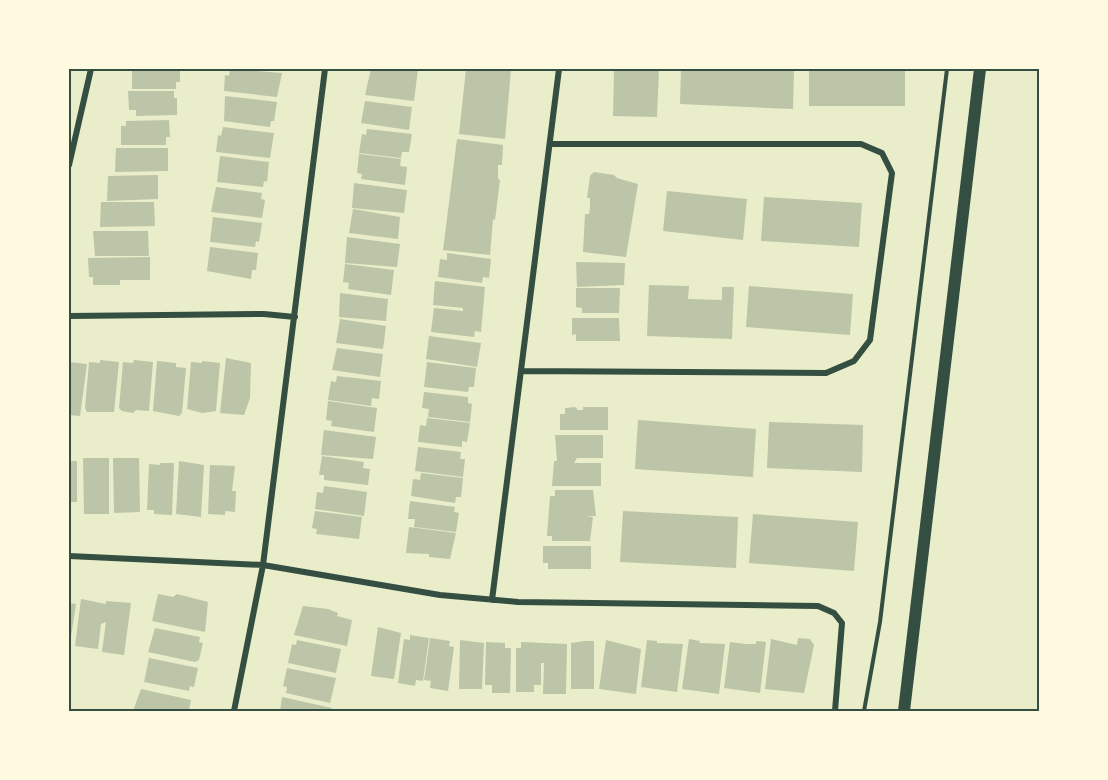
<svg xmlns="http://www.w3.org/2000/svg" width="1108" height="780" font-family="'DejaVu Sans',sans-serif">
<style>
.building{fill:#bcc5a7}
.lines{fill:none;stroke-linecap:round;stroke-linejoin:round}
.path{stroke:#344e41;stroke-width:4}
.minor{stroke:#344e41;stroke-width:6}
.secondary{stroke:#344e41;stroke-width:12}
.neatline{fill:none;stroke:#344e41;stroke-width:2}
</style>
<rect width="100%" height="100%" fill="#e9edc9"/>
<!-- building -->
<path class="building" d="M137 69H180V82H176V89H132V70Z
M230 69 282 73 277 97 224 91 225 75 229 76Z
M371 69H418L414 101 365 95Z
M466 69H511L505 139 459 134Z
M614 69H659L657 117 613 116Z
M681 69H794L793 109 680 104Z
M809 69H905V106H809Z
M128 91H174V98H177V115L136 116V110H129Z
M225 96 277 102 274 121H271L270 127 224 121Z
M365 101 412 107 409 130 361 123Z
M169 120 170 137H166V145H121V126H126V121Z
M223 127 274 133 270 158 216 152 218 135 221 136Z
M367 129 412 134 409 152H402L401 158 359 153 362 134 366 135Z
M457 139 503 145 502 165H498V179L500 180 495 220 493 219 490 255 443 250Z
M116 148H168V171L115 172Z
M359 154 401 159 400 166 407 167 405 185 361 179 362 174 357 173Z
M220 156 269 162 267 182 264 181 263 187 217 182Z
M594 172 614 175 617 178 638 184 626 257 583 252 585 214H589L590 208V198H587L590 176Z
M158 175V199L107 201 108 176Z
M354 183 407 190 404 213 352 208Z
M216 187 262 193 261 199 265 200 262 218 211 212Z
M667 191 747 199 743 240 663 231Z
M764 197 862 203 859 247 761 241Z
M101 202H154L155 226 100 227Z
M353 209 400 217 398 239 349 233Z
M213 217 262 223 259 242 256 241 255 247 210 242Z
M93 231H148L149 256H95Z
M347 237 400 244 397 267 345 263Z
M210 247 258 253 256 270H252L251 279 207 271Z
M447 253 491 259 489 278 483 277 482 283 438 277 440 259 447 260Z
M150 257V280H120V285H93V277H89L88 258Z
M576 262 625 263 624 285 577 287Z
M345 264 394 270 391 295 348 289 349 283 343 282Z
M435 281 485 287 481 332 475 331 474 337 431 332 434 308 463 311V308L433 305Z
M649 285 689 286 688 299 722 300V287H734L732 339 647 336Z
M749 286 853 294 850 335 746 327Z
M576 288H620L619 313H582V308L576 307Z
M340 293 388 299 386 321 339 317Z
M572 318H619L620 341H576V334L572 335Z
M340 319 386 326 383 349 336 343Z
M429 336 481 343 477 367 426 359Z
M337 348 383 354 380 377 332 370Z
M226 358 251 363 250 398 244 415 220 413Z
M100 360 119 362 114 412H87L85 408 89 362 100 363Z
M134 360 153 362 149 411 136 410 133 413 122 411 119 408 123 362 133 363Z
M157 361 176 363V367L186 368 182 413 179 416 153 411Z
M202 361 220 363 216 411 202 413 187 409 191 362 202 363Z
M69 362 87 364 80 416 69 415Z
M427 362 476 368 474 387H469L468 392 424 387Z
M337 376 381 381 379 399 372 398 371 406 328 400 331 381 336 382Z
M424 392 468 397V403L472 404 470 422 428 417 429 409 422 408Z
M328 401 377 408 374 432 331 426 332 421 326 420Z
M575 407 578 410H583V407H608V430H560V414H565V408Z
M427 418 470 423 467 442 462 441V447L418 442 420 425 426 426Z
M638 420 756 429 753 477 635 469Z
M769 422 863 425 862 472 767 468Z
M324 430 376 437 373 459 321 455Z
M555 435H603V458H577L574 463H601V486H552L554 461H557Z
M418 447 461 452 460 459H465L463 477 415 471Z
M322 456 364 462 363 468 370 469 368 485 324 480V475H319Z
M83 458H109V514H84Z
M113 458H139L140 512 114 513Z
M69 461H77V502H69Z
M179 461 204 465 201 517 176 514Z
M160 463H174L172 515 154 514V510H147L149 464 160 465Z
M210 465 235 466 232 491H236L235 512 225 511V515L208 514Z
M421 473 463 478 461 497H456L455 503 411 496 413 479 420 480Z
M324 486 367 492 364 516 315 509 317 492 323 493Z
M555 490H593L596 516H586L593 517 590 541H552V536H547L550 496H555Z
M410 501 455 507 454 512 459 513 456 532 414 527 415 519H408Z
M315 511 362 517 359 539 316 534 317 529 312 528Z
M623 511 738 517 736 568 620 562Z
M753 514 858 522 854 571 749 563Z
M409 527 456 533 450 559 429 557V554L406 553Z
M543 546H591V569H548V563H543Z
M158 594 173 597 177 594 208 602 205 632 152 621Z
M81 599 106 604V601L131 603 124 655 102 652 106 622 101 624 98 649 75 646Z
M69 603 76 604 70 643H69Z
M303 606 328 609 338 613 337 616 352 620 347 646 294 635Z
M378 627 401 633 394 679 371 676Z
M155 628 200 637 199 642 203 643 199 660 195 662 148 652Z
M410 635 429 638 423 681 416 680 415 686 398 683 404 639 410 640Z
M430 638 450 641 449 646 454 647 448 691 430 688 431 681 424 680Z
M798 638 810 639 814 645 804 693 765 689 771 639 797 645Z
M689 639 700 641 699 643 725 644 719 694 682 689Z
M297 640 341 649 336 673 288 663 292 644 296 645Z
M460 640 484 643 482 689H459Z
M606 640 641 649 636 694 599 689Z
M647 640 657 641V643L683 644 677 692 641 687Z
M585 641H594V689H571V643Z
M756 641 766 642 760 693 724 688 730 642 746 644H756Z
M486 642 505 643V648H511L510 693H492V685H485Z
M521 642 567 644 566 694H543L544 663H541V685H534V692H516V648H521Z
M149 658 198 668 194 687 190 686 189 691 144 682Z
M287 668 336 678 330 703 286 693 287 687 283 686Z
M141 689 191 700 189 711H133Z
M282 697 332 708V711H280Z"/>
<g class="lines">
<!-- path -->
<path class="path" d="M864 711 880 622 947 69"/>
<!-- minor -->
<path class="minor" d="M69 165 91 69
M69 316 264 314 295 317
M522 371 826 373 854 361 870 340 892 173 882 153 861 144H550
M69 556 263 565 440 595 518 602 818 606 834 613 842 623 835 711
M492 600 559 69
M234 711 263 565 325 69"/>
<!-- secondary -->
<path class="secondary" d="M904 711 980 69"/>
</g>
<!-- border -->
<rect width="1108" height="780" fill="none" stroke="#fefae0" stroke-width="141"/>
<rect x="70" y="70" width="968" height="640" class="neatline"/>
</svg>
